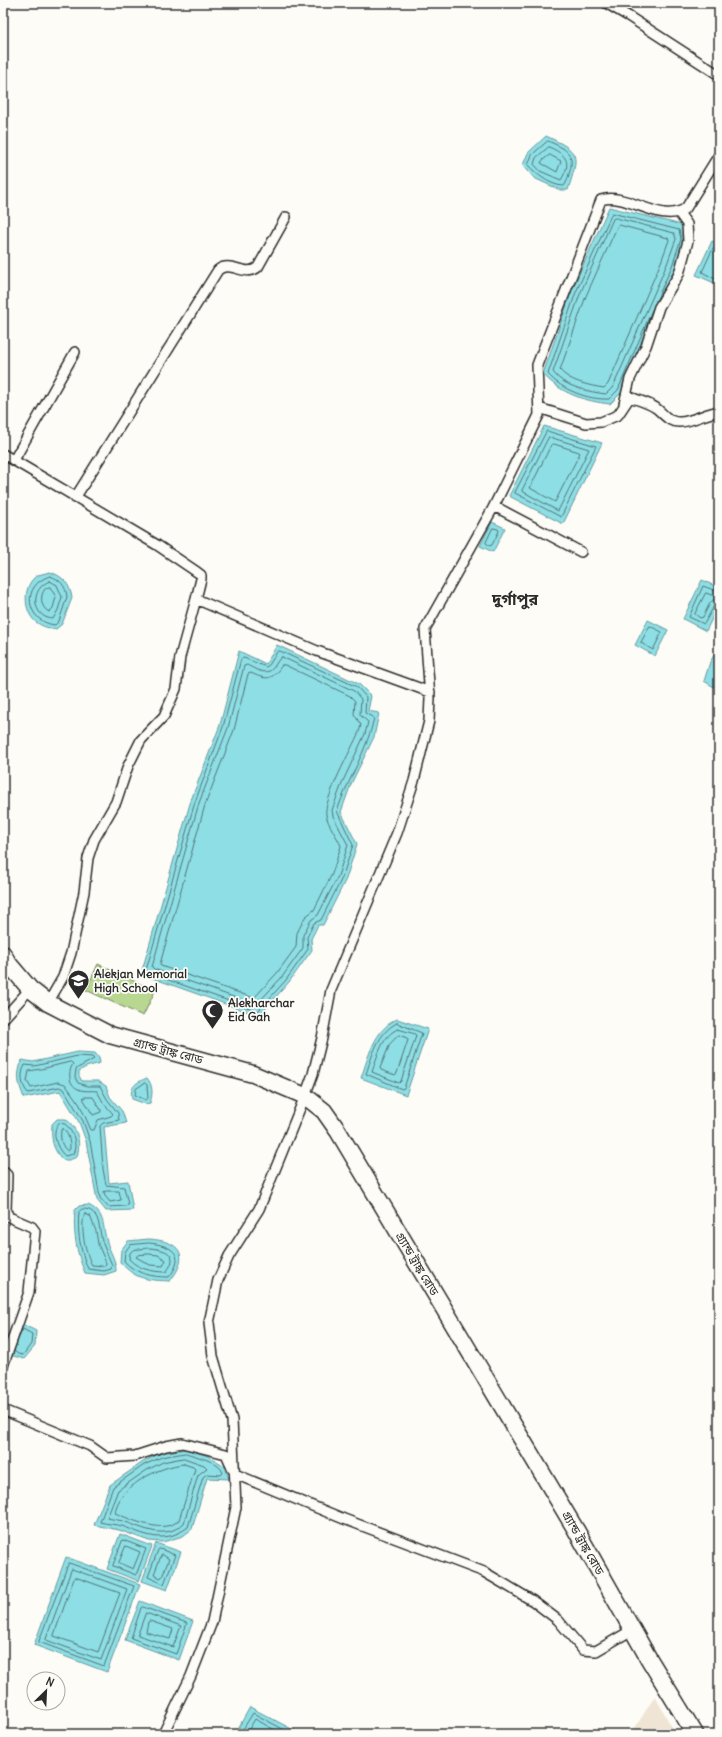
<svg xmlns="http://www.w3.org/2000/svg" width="722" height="1737" font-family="Delius,'Noto Sans Bengali',sans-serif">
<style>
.built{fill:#f0e5d4}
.green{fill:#b8d790;stroke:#72815e}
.water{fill:#8ddfe5;stroke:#66979b}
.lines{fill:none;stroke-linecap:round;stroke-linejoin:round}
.shore{stroke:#527375;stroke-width:1}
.street-casing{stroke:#2b2b2b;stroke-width:12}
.highway-casing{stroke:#2b2b2b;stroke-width:19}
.street{stroke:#fdfcf7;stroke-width:9}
.highway{stroke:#fdfcf7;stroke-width:16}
.labels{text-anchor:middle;stroke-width:3.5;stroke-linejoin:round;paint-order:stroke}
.poi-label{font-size:12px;font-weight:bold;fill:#2b2b2b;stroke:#fdfcf7;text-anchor:start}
.street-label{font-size:12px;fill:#2b2b2b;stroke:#fdfcf7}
.district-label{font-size:16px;font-weight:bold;fill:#2b2b2b;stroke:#fdfcf7}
</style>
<rect width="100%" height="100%" fill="#fdfcf7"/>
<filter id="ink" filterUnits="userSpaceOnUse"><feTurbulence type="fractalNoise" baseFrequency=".025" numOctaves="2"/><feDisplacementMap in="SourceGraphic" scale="8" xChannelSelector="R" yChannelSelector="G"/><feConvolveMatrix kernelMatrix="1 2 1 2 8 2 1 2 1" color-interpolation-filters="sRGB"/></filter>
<g filter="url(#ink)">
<!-- built -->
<path class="built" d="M655 1696 669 1722 677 1734H631Z"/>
<!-- green -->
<path class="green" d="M98 964 155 991 143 1016 86 990Z"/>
<!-- water -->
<path class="water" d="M546 136C581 152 579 155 568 190H560L534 178 523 165 528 153Z
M609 207 682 225 685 239 675 268 621 393 610 404C585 401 561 394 543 374L572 290Z
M712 241 719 244V285L696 275Z
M544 426 602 443 563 524 509 496Z
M492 522 505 528 493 552 480 546Z
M50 572C63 576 70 584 72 598L62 624 56 629C48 628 43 627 36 622 23 612 22 584 38 575 42 574 46 573 50 572Z
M702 580 719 588V604L706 631 683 619Z
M648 620 668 630 655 656 635 645Z
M277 645 359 684 371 696 368 711 379 713 374 737 351 784 341 812 357 844 346 879 323 925H318L311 939 312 950 289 982 259 1016 141 974 191 800 220 725 239 651 266 664Z
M719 647V690L704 681 710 662Z
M397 1019 428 1029 406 1095 361 1078C369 1055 374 1030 397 1019Z
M78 1052 95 1053 99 1058 100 1063 86 1067 79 1071V1076L82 1081H98L106 1086 110 1097 122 1111 126 1123 104 1127 109 1183 128 1181 133 1210 106 1211 97 1200 86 1141 79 1122 60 1091 24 1098C18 1082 16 1077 22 1060L33 1062Z
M147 1078C153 1085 153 1094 150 1103L146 1104 132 1099C129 1086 137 1082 147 1078Z
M57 1119H66C78 1129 81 1142 77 1157L69 1160H63C52 1149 51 1139 52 1124Z
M88 1205C106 1213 102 1226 107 1242 110 1252 116 1260 116 1271L104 1275 85 1273C76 1252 73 1232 75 1210L79 1206Z
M149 1239C180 1241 191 1255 170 1281 148 1280 136 1280 120 1262L121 1250 128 1241Z
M22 1324 36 1331 35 1346 24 1359 10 1355Z
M186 1449 208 1456 225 1466 229 1479 207 1478 192 1529 183 1536 163 1542 149 1541 119 1530 94 1525 110 1485 143 1462 160 1453Z
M120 1534 152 1546 139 1581 107 1569Z
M156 1543 181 1552 167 1590 142 1581Z
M66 1557 140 1584 107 1672 34 1645Z
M140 1601 193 1621 179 1660 125 1640Z
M250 1707 301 1734H235Z"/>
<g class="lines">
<!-- shore -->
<path class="shore" d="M548 141C566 149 576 153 569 174 568 178 567 182 564 186 551 186 536 174 528 165L532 155Z
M549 147C567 155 572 162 561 180L540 171 534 164 536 158Z
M550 155 561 161 557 172 541 163 542 161Z
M616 218 674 233 676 239 667 264 613 387 606 394C590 392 563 387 553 372L580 294 613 219Z
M619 225 668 238 669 240 661 262 608 384 604 388C590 386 568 381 560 370L586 296 617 227Z
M719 248H713L702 272 719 281
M652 310 618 390 609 399C588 400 562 390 548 374L576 292 612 213 679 230 681 239 672 266 656 301
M547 431 596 446 561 517 515 493Z
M549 437 589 449 558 511 522 491Z
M554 444 579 452 580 453 555 502 530 488 551 445Z
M493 528 498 529 499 531 492 545 490 546 486 543Z
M50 576C60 579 66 586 67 597L59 621 55 625C26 622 20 585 50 576Z
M50 581 57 585 62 597 58 610 53 619C32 618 29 588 50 581Z
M50 587 56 597 53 608 49 612C41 608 39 596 45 589Z
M719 592 703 586 689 617 704 624 714 606 719 604
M706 593 714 596 715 598 710 603 703 617 700 618 695 614Z
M650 626 662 632 653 650 641 643Z
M278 651H280L357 687 366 697 365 713 374 718C367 751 348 779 337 811L353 845 342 878 321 920 314 923 307 937 308 949 286 980 258 1011 148 973 146 970 195 802 223 727 241 659 244 658 266 667 269 665Z
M282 657 354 691 361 699 360 715 368 722 365 734 343 781 332 810 333 816 348 845 338 876 318 915 311 920 303 935V948L282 977 256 1005 154 969 152 967 199 803 228 728 244 666 247 665C255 669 267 677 274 667 277 663 278 659 282 657Z
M282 665H285L350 696 355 701 354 714 361 725 359 732C352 748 323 800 326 815 328 825 337 836 341 846L332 874 314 910 305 917 297 933 296 947 277 973 254 998 161 966 160 964 205 805 234 730 248 674 251 673C266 680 272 681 282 665Z
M397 1023 422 1033 404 1088 402 1089 366 1074C372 1056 378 1032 397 1023Z
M398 1029 415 1034 416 1036 401 1081 399 1083 372 1072C377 1057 383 1034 398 1029Z
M399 1035 407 1038 408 1040 397 1073 395 1075 381 1070 380 1068 390 1044Z
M78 1056 92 1057 94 1059 76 1069 75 1077 78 1083 88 1086H100L107 1099 118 1113 119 1120 103 1123 100 1126 103 1169 106 1185 124 1187 128 1204 126 1206 108 1207 100 1198 90 1141 83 1121 64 1089 59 1087 28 1093C21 1085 20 1074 25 1065L34 1066Z
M71 1062 73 1064C68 1072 68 1084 78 1089 84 1092 91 1090 97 1091L103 1102 113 1114 111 1116 98 1120 94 1130H91L80 1105 65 1084 58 1082 31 1088 27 1081 29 1071 41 1069Z
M145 1083 147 1085 148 1098 146 1100 135 1095 136 1089Z
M84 1097H93L101 1110V1112L93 1115 84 1100Z
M59 1123 65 1124C73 1131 78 1144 73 1154L65 1156C57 1149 50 1132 59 1123Z
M64 1129C69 1135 70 1141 70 1149L68 1151C61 1147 60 1138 61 1130Z
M107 1191H119L121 1200 110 1202 105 1196 104 1192Z
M82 1209C102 1208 98 1231 103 1244 106 1251 109 1258 112 1265L111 1269 104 1271 88 1269C80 1250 77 1232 79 1212Z
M85 1214 90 1216 96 1231 98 1244 106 1263 105 1266 92 1265C86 1255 79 1225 85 1214Z
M149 1243C172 1245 187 1255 169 1277 152 1277 136 1274 124 1261L125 1252 130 1245Z
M149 1248C165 1249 181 1254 166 1272 153 1272 138 1269 129 1259L130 1253 133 1250Z
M149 1254 158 1255 166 1260 163 1266 150 1265 136 1257 138 1255Z
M14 1351 18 1354 23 1355 31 1344 32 1334 23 1329 19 1337
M186 1453C197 1457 219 1461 223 1473L221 1475 207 1474 203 1477 188 1527C164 1545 146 1535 122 1526 115 1524 107 1524 100 1522L113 1487 144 1465 162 1457Z
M184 1458 204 1465 207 1468 198 1475 184 1523C165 1541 143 1528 123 1521 118 1520 112 1519 107 1518L118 1490 147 1470 163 1462Z
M184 1464 193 1467 195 1469 179 1520C164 1535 132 1520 115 1513 118 1486 160 1466 184 1464Z
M123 1540 146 1549 136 1575 113 1566Z
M126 1546 140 1552 133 1569 119 1563Z
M160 1549 175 1555 164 1584 148 1577 158 1550Z
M163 1555 169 1559 162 1577 160 1578 154 1574 161 1556Z
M69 1563 134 1586 104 1666 39 1642Z
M72 1569 127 1589 101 1660 46 1640Z
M75 1577 120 1593 98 1652 54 1636Z
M143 1607 187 1623 176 1654 131 1638 141 1608Z
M146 1613 181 1626 173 1647 138 1635Z
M150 1621 173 1629 170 1639 146 1632 148 1622Z
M240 1734 253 1713 292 1734
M246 1734 255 1719 282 1734"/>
<defs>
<path id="street" d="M606 3 628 16 719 75
M624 404 630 379 646 346 659 307 679 274 688 241 687 224 679 213
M539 408 586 423 601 422 618 415 630 397C638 400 649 403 656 408 664 414 669 423 680 422 690 422 707 413 719 411
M3 454 157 545 197 572 201 575V579L196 599 317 651 430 692
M14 460 75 352
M75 498 218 270C231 260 246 278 258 267L286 217
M494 506 581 552
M48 1003 63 977 71 953 84 892 88 858 94 840 116 802 128 766 141 740 164 716 176 689 180 657 196 599
M3 1019 30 989
M3 1171 7 1175 6 1211 9 1217 32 1227 35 1231 29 1292 3 1366
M3 1410 90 1446 107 1458 135 1456 166 1446 182 1443 226 1454 235 1474 344 1519 484 1572 533 1601 558 1620 583 1650 596 1651 632 1630
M163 1734 191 1676 212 1622 236 1507 232 1420 213 1356 209 1323 218 1280 229 1256 259 1209 305 1096 313 1074 322 1038 331 990 397 833 414 781 429 721 430 698 425 629 493 508 539 415 537 365 601 200C627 191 661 226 686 208L719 155"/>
<path id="highway" d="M3 954 8 963 30 989 48 1003 110 1035 253 1074 305 1096 324 1111 338 1131 576 1530 649 1659 695 1734"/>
</defs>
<!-- street casing -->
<use href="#street" class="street-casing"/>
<!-- highway casing -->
<use href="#highway" class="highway-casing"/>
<!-- street -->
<use href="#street" class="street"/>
<!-- highway -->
<use href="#highway" class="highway"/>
</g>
</g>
<!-- icons -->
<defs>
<symbol id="school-pin" viewBox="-11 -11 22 30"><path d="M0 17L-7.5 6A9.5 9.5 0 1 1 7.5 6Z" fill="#2b2b2b" stroke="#fdfcf7"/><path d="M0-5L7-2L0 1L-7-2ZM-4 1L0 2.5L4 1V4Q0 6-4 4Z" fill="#fff"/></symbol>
<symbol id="mosque-pin" viewBox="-11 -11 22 30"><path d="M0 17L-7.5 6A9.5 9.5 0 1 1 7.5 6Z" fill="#2b2b2b" stroke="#fdfcf7"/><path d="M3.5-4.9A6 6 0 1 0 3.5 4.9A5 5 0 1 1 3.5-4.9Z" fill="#fff"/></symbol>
</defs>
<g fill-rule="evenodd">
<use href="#school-pin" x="66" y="968" width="25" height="34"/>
<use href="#mosque-pin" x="200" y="998" width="25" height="34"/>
</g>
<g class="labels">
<!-- poi labels -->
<g class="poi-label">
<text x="94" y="978">Alekjan Memorial<tspan x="94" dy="14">High School</tspan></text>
<text x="228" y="1007">Alekharchar<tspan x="228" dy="14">Eid Gah</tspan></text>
</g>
<!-- street labels -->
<g class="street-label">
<text transform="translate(168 1051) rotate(15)" y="4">গ্র্যান্ড ট্রাঙ্ক রোড</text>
<text transform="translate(417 1264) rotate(59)" y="4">গ্র্যান্ড ট্রাঙ্ক রোড</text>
<text transform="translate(583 1543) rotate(60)" y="4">গ্র্যান্ড ট্রাঙ্ক রোড</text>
</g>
<!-- district labels -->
<g class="district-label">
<text x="515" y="605">দুর্গাপুর</text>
</g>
</g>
<!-- margin -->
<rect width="722" height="1737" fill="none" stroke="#fdfcf7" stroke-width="16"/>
<rect x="8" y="8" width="706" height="1721" fill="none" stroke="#2b2b2b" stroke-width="1.5" filter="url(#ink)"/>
<!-- north arrow -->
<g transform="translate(46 1691) rotate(24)"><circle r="19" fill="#fdfcf7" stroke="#a9a8a5"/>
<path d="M0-3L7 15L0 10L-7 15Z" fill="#2b2b2b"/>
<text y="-6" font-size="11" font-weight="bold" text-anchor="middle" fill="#2b2b2b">N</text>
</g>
</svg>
